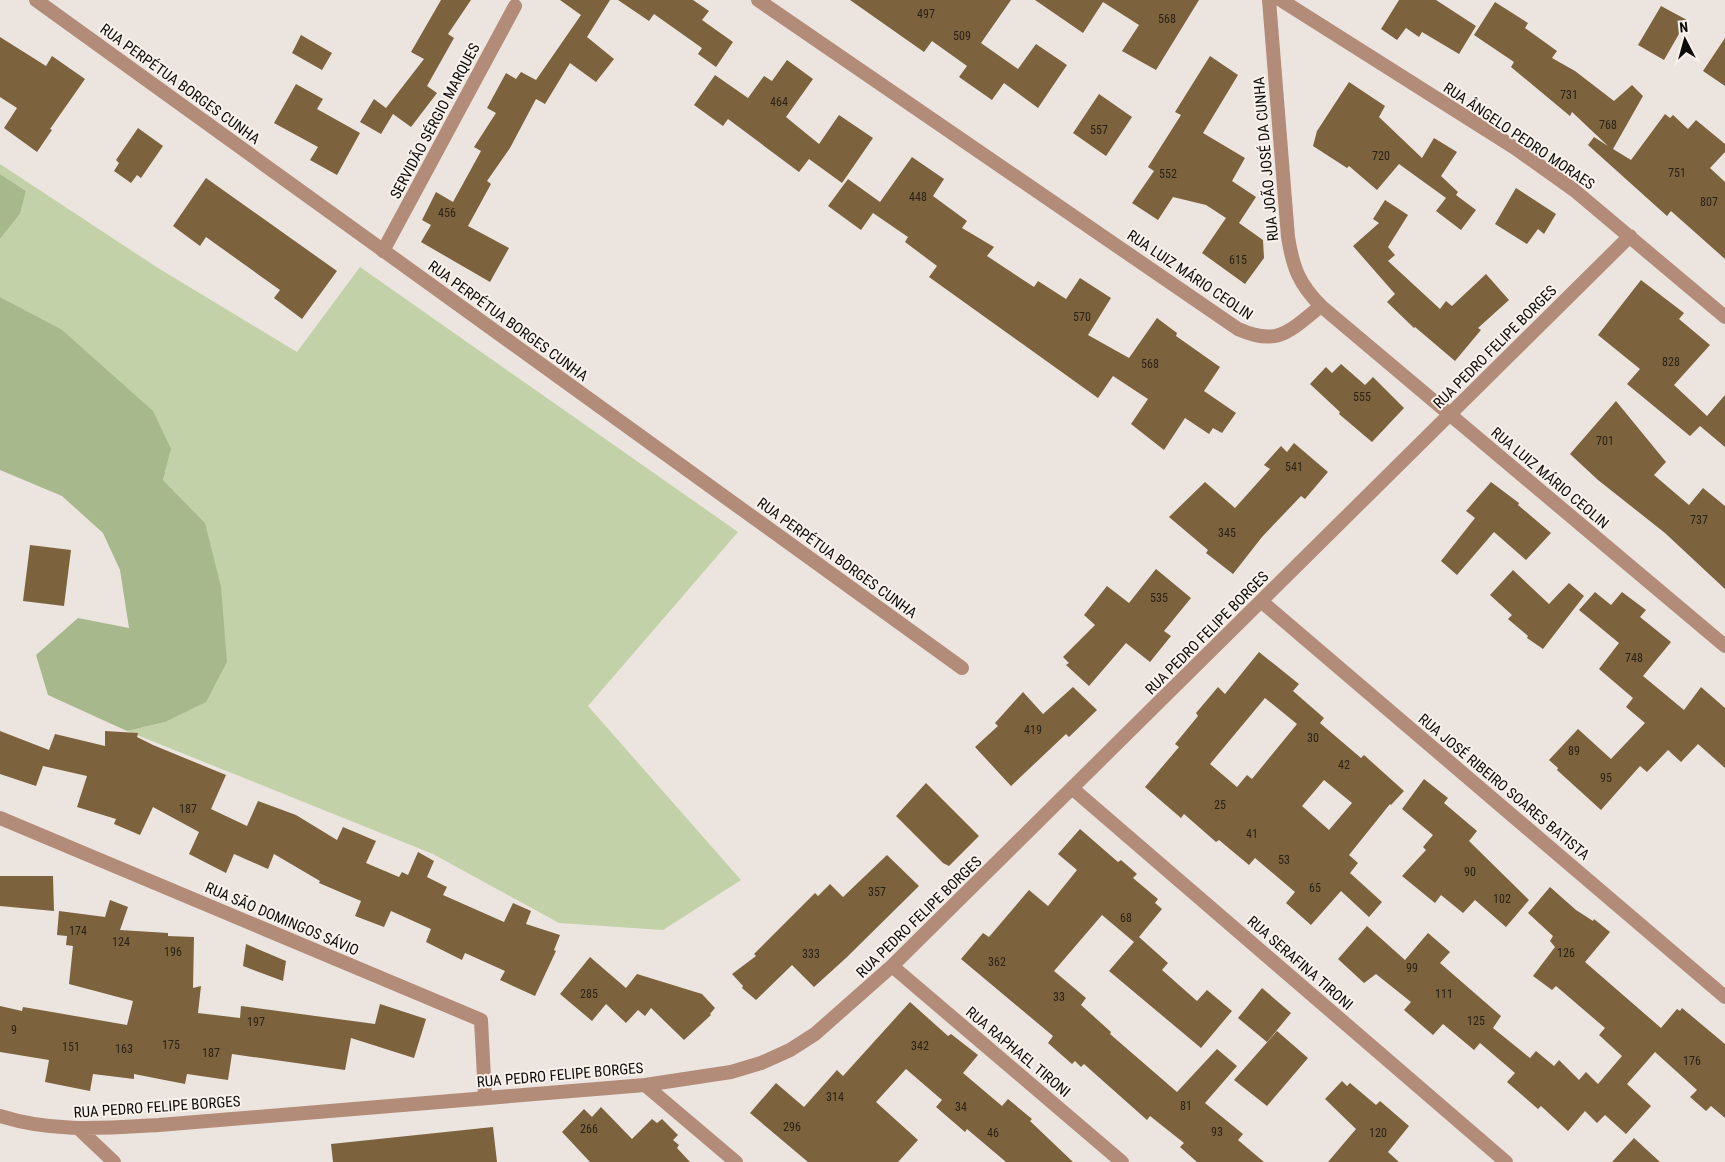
<svg xmlns="http://www.w3.org/2000/svg" width="1725" height="1162" font-family="'Roboto Condensed',sans-serif">
<style>
.green{fill:#c2d1a8}
.forest{fill:#a8b88d}
.building{fill:#7c623d;fill-rule:evenodd}
.lines{fill:none;stroke-linecap:round;stroke-linejoin:round}
.minor{stroke:#b38c79;stroke-width:14}
.labels{text-anchor:middle;stroke-width:4;stroke-linejoin:round;paint-order:stroke}
.number-label{font-size:12px;fill:#2a2217}
.street-label{font-size:15px;fill:#0e0c0a;stroke:#f9f2ec}
</style>
<rect width="100%" height="100%" fill="#ece5df"/>
<!-- green -->
<path class="green" d="M0 164 158 268 297 352 360 267 738 532 588 706 741 880 663 930 559 923 433 854 127 731 165 722 205 523 163 480 171 449 61 329 0 297V239L20 214 26 191 0 174Z"/>
<!-- forest -->
<path class="forest" d="M0 174 26 191 20 214 0 239Z
M0 297 61 329 153 411 171 449 163 480 205 523 221 587 227 662 206 702 165 722 127 731 48 695 36 655 78 618 129 628 120 570 103 533 62 496 0 470Z"/>
<!-- building -->
<path class="building" d="M441 0H471L448 34 454 38 427 86 437 93 411 127 393 114 381 134 360 122 374 99 386 108 424 59 411 52Z
M560 0H610L587 37 614 59 596 82 570 63 545 104 536 99 510 148 487 181 491 184 468 226 509 248 490 282 421 242 431 225 422 220 436 192 453 202 481 151 474 147 496 113 487 108 506 73 516 79 521 72 536 80 581 15Z
M618 0H693L709 11 702 20 733 42 716 67 698 54 702 48 654 14 649 21Z
M850 0H1011L981 43 1018 69 1036 44 1067 65 1038 108 1004 83 992 100 959 77 967 66 932 41 924 52Z
M1035 0H1199L1156 70 1122 51 1139 25 1103 2 1083 33Z
M1399 0H1436L1476 26 1459 54 1422 32 1419 37 1406 28 1397 40 1381 29Z
M1495 2 1528 23 1525 28 1557 51 1552 58 1575 71 1614 101 1632 85 1643 96 1613 149 1631 160 1665 114 1670 118 1673 115 1688 129 1696 120 1725 144V152L1710 168 1725 182V259L1671 211 1667 216 1588 145 1594 137 1608 146 1572 112 1570 116 1511 67 1514 62 1474 35Z
M1661 6 1687 20 1664 60 1638 45Z
M301 35 332 53 322 70 292 53Z
M0 37 46 66 52 56 85 79 50 129 52 130 37 152 4 128 17 108 0 97Z
M1725 38V86L1703 71Z
M1210 56 1238 75 1203 133 1245 158 1232 181 1256 197 1239 223 1263 240 1264 258 1245 284 1202 253 1226 218 1206 205 1173 197 1158 220 1132 203 1154 171 1148 167 1181 115 1175 112Z
M787 60 813 79 786 117 819 144 839 115 873 138 842 183 809 159 799 172 728 119 723 126 694 105 715 75 748 98 764 76 772 81Z
M1349 82 1385 106 1379 117 1422 158 1434 138 1457 152 1441 176 1458 192 1456 195 1476 210 1461 230 1436 211 1446 198 1399 164 1377 190 1349 166 1347 168 1313 146 1317 131Z
M296 84 323 99 317 109 360 133 337 175 310 160 318 147 274 123Z
M1099 94 1132 117 1106 156 1073 133Z
M138 128 163 146 141 178 137 175 131 183 114 171 119 163 116 160Z
M912 157 944 179 933 196 967 221 962 228 994 247 987 256 1034 287 1038 281 1066 299 1080 278 1111 298 1088 335 1129 358 1157 318 1177 333 1176 336 1220 367 1204 391 1236 413 1222 433 1213 428 1209 434 1185 418 1164 450 1131 424 1148 399 1113 376 1098 398 929 277 937 266 905 242 908 237 873 213 861 230 828 206 848 179 880 202Z
M206 178 337 271 302 319 274 298 280 290 206 237 200 246 173 226Z
M1516 188 1556 214 1544 234 1538 229 1527 244 1495 224Z
M1385 200 1408 215 1388 247 1395 255 1388 261 1440 309 1446 301 1452 306 1486 274 1509 300 1478 328 1481 330 1455 361 1415 327 1414 328 1387 302 1395 294 1353 246 1379 223 1373 219Z
M1641 280 1684 313 1679 319 1710 345 1674 385 1707 416 1725 395V447L1700 426 1690 436 1627 384 1640 369 1598 335Z
M1341 364 1365 385 1373 377 1404 408 1372 442 1339 414 1340 412 1310 384 1326 367 1332 373Z
M1616 401 1666 462 1654 475 1689 505 1703 488 1725 506V589L1665 533 1598 480 1570 454Z
M1294 443 1328 472 1305 499 1301 496 1262 537 1233 574 1206 553 1208 550 1169 517 1205 482 1235 508 1270 469 1264 465 1281 446 1287 452Z
M1491 482 1519 503 1518 505 1551 533 1526 560 1494 532 1457 575 1441 561 1475 518 1466 511Z
M30 545 71 550 64 606 23 601Z
M1156 569 1191 598 1164 631 1171 636 1150 662 1126 643 1089 686 1066 665 1069 663 1063 657 1095 625 1084 615 1107 586 1129 603Z
M1513 570 1549 604 1569 583 1584 596 1543 649 1527 638 1528 636 1508 619 1512 615 1490 595Z
M1595 592 1611 605 1622 592 1646 610 1640 617 1671 642 1643 676 1684 710 1701 687 1725 708V768L1698 744 1681 762 1668 750 1647 772 1640 766 1601 810 1557 770 1558 768 1549 760 1578 729 1611 759 1645 723 1626 707 1633 698 1599 669 1619 643 1579 610Z
M1259 652 1299 684 1293 691 1324 718 1320 723 1361 758 1364 755 1404 791 1391 805 1390 804 1349 855 1358 863 1350 873 1382 902 1369 917 1341 891 1311 925 1286 903 1295 892 1255 858 1249 865 1219 840 1216 842 1184 814 1181 818 1145 787 1179 747 1175 744 1198 716 1196 713 1218 687 1225 694ZM1265 698 1297 724 1252 779 1247 775 1237 787 1210 764ZM1324 780 1352 803 1329 830 1302 806Z
M1073 687 1097 710 1069 737 1066 734 1011 786 975 747 998 726 995 723 1023 692 1043 714Z
M0 731 49 750 55 734 105 746V731L138 733 137 737 153 745 226 775 211 809 247 826 258 801 296 815 337 840 343 827 376 841 366 863 399 877 402 872 408 875 418 852 434 861 427 877 447 887 443 895 504 922 513 903 531 911 526 924 560 935 554 950 556 951 535 996 500 980 505 971 465 953 462 960 426 942 431 929 391 911 384 927 355 916 361 901 319 883 320 881 274 854 268 869 234 854 226 873 189 854 199 832 153 807 140 835 114 824 116 819 77 807 87 776 43 766 36 786 0 774Z
M1424 779 1448 798 1444 803 1477 831 1469 841 1529 900 1506 927 1475 900 1463 913 1441 895 1435 903 1402 876 1426 850 1423 847 1433 835 1402 809Z
M926 783 979 836 949 866 943 863 896 816Z
M1080 829 1118 862 1121 860 1137 874 1133 878 1158 899 1155 903 1162 909 1139 937 1168 963 1162 970 1197 1001 1207 990 1232 1011 1201 1048 1109 971 1134 942 1102 915 1054 971 1086 998 1081 1005 1111 1032 1110 1034 1177 1092 1217 1049 1237 1066 1205 1103 1243 1134 1238 1140 1264 1162H1197L1180 1147 1184 1143 1150 1116 1147 1120 1084 1064 1081 1067 1075 1061 1072 1064 1048 1043 1053 1036 961 959 983 933 989 937 1029 890 1048 906 1077 870 1058 854Z
M887 855 919 886 846 958 814 987 792 965 756 1000 742 988 743 986 732 974 756 956 754 954 815 893 818 896 830 884 843 897Z
M0 876H53L54 911 0 906Z
M1550 887 1576 910 1593 921 1594 919 1610 932 1585 962 1661 1028 1677 1009 1680 1011 1682 1008 1725 1044V1118L1711 1106 1706 1111 1690 1097 1697 1090 1655 1052 1627 1084 1651 1106 1626 1134 1605 1115 1597 1123 1585 1111 1568 1131 1541 1106 1538 1109 1507 1082 1515 1073 1480 1043 1474 1050 1443 1024 1433 1035 1404 1010 1411 1002 1376 974 1364 983 1338 959 1367 926 1405 960 1428 933 1450 952 1440 963 1501 1016 1493 1028 1530 1058 1536 1051 1554 1066 1559 1060 1579 1080 1586 1072 1598 1084 1622 1056 1599 1035 1605 1028 1556 986 1552 990 1533 976 1555 947 1550 941 1553 936 1528 913Z
M110 900 128 907 120 930 168 933V936L194 937 193 988 201 986 198 1013 240 1018 241 1006 375 1024 380 1004 426 1019 414 1058 351 1038 345 1070 232 1054 228 1080 187 1074 185 1084 134 1074V1079L93 1074 90 1091 45 1082 49 1060 0 1052V1006L22 1011 23 1007 127 1025 133 1001 69 984 73 946 66 945 67 936 57 935 59 911 105 917Z
M246 944 286 961 283 981 243 966Z
M590 957 626 988 637 974 702 994 715 1008 710 1014 711 1015 684 1040 651 1008 645 1016 638 1010 626 1023 606 1004 592 1021 560 994Z
M1262 988 1291 1013 1267 1042 1238 1018Z
M910 1002 948 1036 951 1034 978 1055 963 1073 1002 1106 1008 1099 1032 1119 1030 1121 1073 1162H1006L967 1129 965 1132 936 1107 942 1100 906 1069 876 1102 918 1140 898 1162H808L750 1113 776 1083 804 1107 837 1070 843 1076Z
M1277 1031 1308 1058 1267 1106 1234 1080Z
M1342 1081 1347 1086 1350 1083 1376 1105 1380 1101 1409 1126 1388 1152 1399 1162H1328L1356 1129 1325 1099Z
M601 1107 632 1139 652 1119 657 1123 662 1119 678 1135 673 1140 679 1145 677 1148 690 1162H590L562 1132 584 1109 592 1117Z
M493 1127 497 1162H333L331 1144Z
M1634 1138 1660 1162H1612Z"/>
<g class="lines">
<!-- minor -->
<path class="minor" d="M36 0 962 668
M758 0 1238 329C1279 347 1289 331 1321 306L1725 646
M1269 0 1288 237C1293 268 1299 284 1321 306
M1281 0 1515 148 1574 190 1725 317
M383 251 515 6
M1262 602 1725 997
M1073 789 1506 1162
M0 818 481 1020 485 1097
M892 966 1122 1162
M645 1085 736 1162
M0 1116C53 1133 105 1128 159 1125L645 1085 731 1072 761 1063 790 1050 815 1034 892 966 1630 236
M79 1129 114 1162"/>
</g>
<g class="labels">
<!-- number labels -->
<g class="number-label">
<text x="926" y="18">497</text>
<text x="1167" y="23">568</text>
<text x="962" y="40">509</text>
<text x="1569" y="99">731</text>
<text x="779" y="106">464</text>
<text x="1608" y="129">768</text>
<text x="1099" y="134">557</text>
<text x="1381" y="160">720</text>
<text x="1677" y="177">751</text>
<text x="1168" y="178">552</text>
<text x="918" y="201">448</text>
<text x="1709" y="206">807</text>
<text x="447" y="217">456</text>
<text x="1238" y="264">615</text>
<text x="1082" y="321">570</text>
<text x="1671" y="366">828</text>
<text x="1150" y="368">568</text>
<text x="1362" y="401">555</text>
<text x="1605" y="445">701</text>
<text x="1294" y="471">541</text>
<text x="1699" y="524">737</text>
<text x="1227" y="537">345</text>
<text x="1159" y="602">535</text>
<text x="1634" y="662">748</text>
<text x="1033" y="734">419</text>
<text x="1313" y="742">30</text>
<text x="1574" y="755">89</text>
<text x="1344" y="769">42</text>
<text x="1606" y="782">95</text>
<text x="1220" y="809">25</text>
<text x="188" y="813">187</text>
<text x="1252" y="838">41</text>
<text x="1284" y="864">53</text>
<text x="1470" y="876">90</text>
<text x="1315" y="892">65</text>
<text x="877" y="896">357</text>
<text x="1502" y="903">102</text>
<text x="1126" y="922">68</text>
<text x="78" y="935">174</text>
<text x="121" y="946">124</text>
<text x="173" y="956">196</text>
<text x="1566" y="957">126</text>
<text x="811" y="958">333</text>
<text x="997" y="966">362</text>
<text x="1412" y="972">99</text>
<text x="589" y="998">285</text>
<text x="1444" y="998">111</text>
<text x="1059" y="1001">33</text>
<text x="1476" y="1025">125</text>
<text x="256" y="1026">197</text>
<text x="14" y="1034">9</text>
<text x="171" y="1049">175</text>
<text x="920" y="1050">342</text>
<text x="71" y="1051">151</text>
<text x="124" y="1053">163</text>
<text x="211" y="1057">187</text>
<text x="1692" y="1065">176</text>
<text x="835" y="1101">314</text>
<text x="1186" y="1110">81</text>
<text x="961" y="1111">34</text>
<text x="792" y="1131">296</text>
<text x="589" y="1133">266</text>
<text x="1217" y="1136">93</text>
<text x="993" y="1137">46</text>
<text x="1378" y="1137">120</text>
</g>
<!-- street labels -->
<g class="street-label">
<text transform="translate(180 84) rotate(36)" y="5">RUA PERPÉTUA BORGES CUNHA</text>
<text transform="translate(435 121) rotate(-62)" y="5">SERVIDÃO SÉRGIO MARQUES</text>
<text transform="translate(1519 136) rotate(34)" y="5">RUA ÂNGELO PEDRO MORAES</text>
<text transform="translate(1266 159) rotate(-95)" y="5">RUA JOÃO JOSÉ DA CUNHA</text>
<text transform="translate(1190 275) rotate(34)" y="5">RUA LUIZ MÁRIO CEOLIN</text>
<text transform="translate(508 321) rotate(36)" y="5">RUA PERPÉTUA BORGES CUNHA</text>
<text transform="translate(1495 347) rotate(-45)" y="5">RUA PEDRO FELIPE BORGES</text>
<text transform="translate(1550 478) rotate(40)" y="5">RUA LUIZ MÁRIO CEOLIN</text>
<text transform="translate(837 558) rotate(36)" y="5">RUA PERPÉTUA BORGES CUNHA</text>
<text transform="translate(1207 633) rotate(-45)" y="5">RUA PEDRO FELIPE BORGES</text>
<text transform="translate(1504 787) rotate(40)" y="5">RUA JOSÉ RIBEIRO SOARES BATISTA</text>
<text transform="translate(919 917) rotate(-44)" y="5">RUA PEDRO FELIPE BORGES</text>
<text transform="translate(282 919) rotate(23)" y="5">RUA SÃO DOMINGOS SÁVIO</text>
<text transform="translate(1300 963) rotate(41)" y="5">RUA SERAFINA TIRONI</text>
<text transform="translate(1018 1052) rotate(40)" y="5">RUA RAPHAEL TIRONI</text>
<text transform="translate(560 1075) rotate(-5)" y="5">RUA PEDRO FELIPE BORGES</text>
<text transform="translate(157 1107) rotate(-4)" y="5">RUA PEDRO FELIPE BORGES</text>
</g>
</g>
<!-- north arrow -->
<g transform="translate(1685 40) rotate(354)" stroke="#f9f2ec" stroke-width="4" paint-order="stroke">
<path d="M0-4L9 19L0 12L-9 19Z" fill="#0e0c0a"/>
<text y="-8" font-size="14" font-weight="bold" text-anchor="middle" fill="#0e0c0a">N</text>
</g>
</svg>
